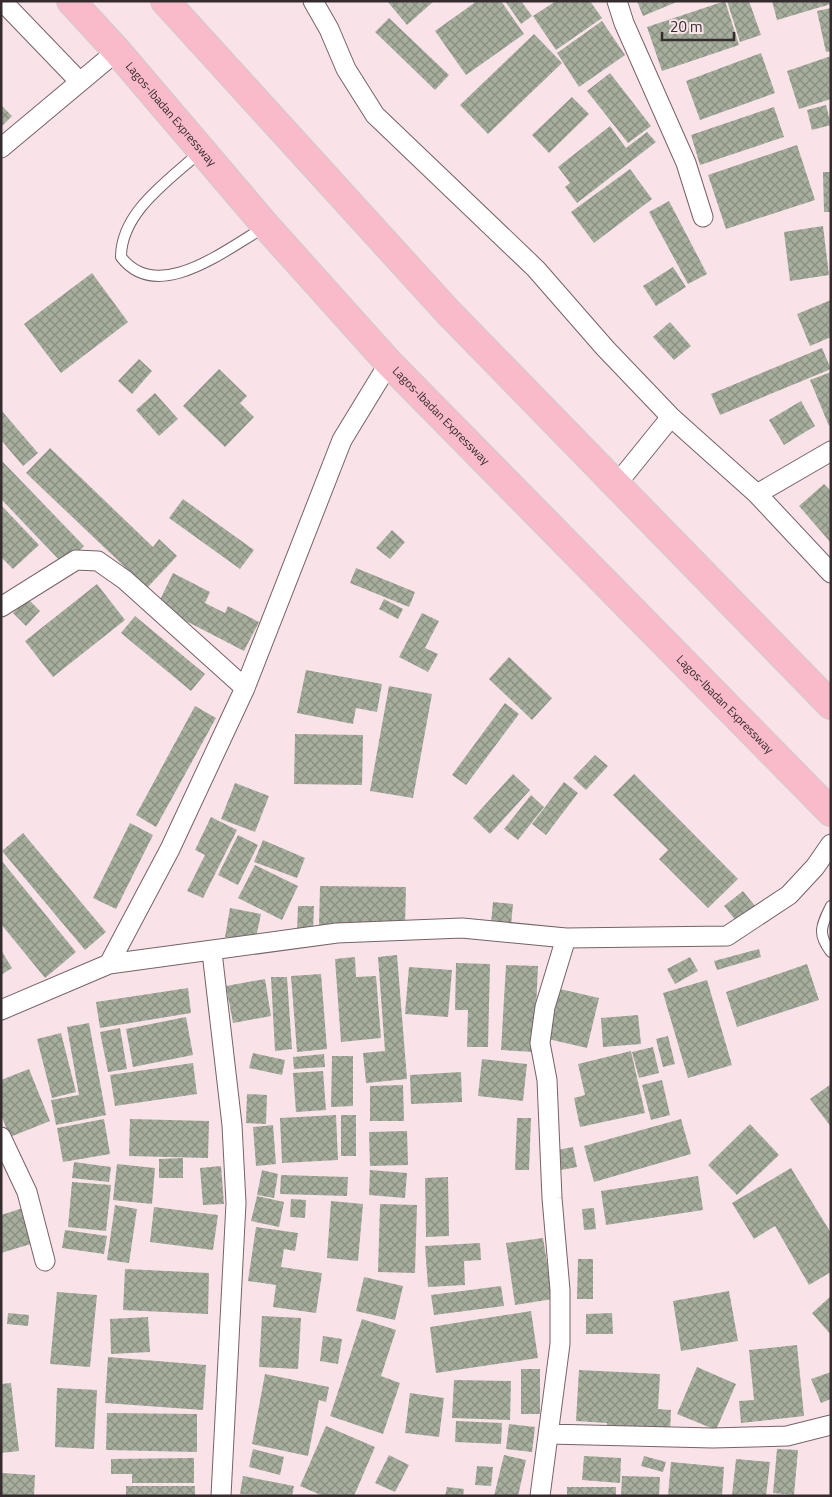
<svg xmlns="http://www.w3.org/2000/svg" width="832" height="1497" font-family="'Titillium Web',sans-serif">
<style>
.building{fill:url(#building-cross-hatch)}
.lines{fill:none;stroke-linecap:round;stroke-linejoin:round}
.service-casing{stroke:#766267;stroke-width:12}
.minor-casing{stroke:#766267;stroke-width:21}
.motorway-casing{stroke:#cecccd;stroke-width:30}
.service{stroke:#fff;stroke-width:10}
.minor{stroke:#fff;stroke-width:19}
.motorway{stroke:#f9baca;stroke-width:28}
.labels{text-anchor:middle;stroke-width:4.5;stroke-linejoin:round;paint-order:stroke}
.street-label{font-size:12px;fill:#342c2e;stroke:#fae3e8}
</style>
<defs>
<pattern id="building-cross-hatch" width="8" height="8" patternUnits="userSpaceOnUse" patternTransform="scale(1.25)"><rect width="8" height="8" fill="#a6ae9d"/><path d="M0 0l8 8M0 8l8-8" fill="none" stroke="#888e80"/></pattern>
</defs>
<rect width="100%" height="100%" fill="#fae3e8"/>
<!-- building -->
<path class="building" d="M387 1H434L407 25Z
M477 1H501L524 34 466 75 435 31Z
M505 1H521L532 16 521 24Z
M556 1H590L602 18 556 50 533 16Z
M637 1H679L643 16Z
M725 1 739 45 662 71 647 27Z
M727 1H749L761 35 740 42Z
M772 1H831V4L777 20Z
M831 8V51L826 52 817 11Z
M389 18 449 75 435 90 375 32Z
M602 21 625 55 579 87 557 53Z
M534 34 562 63 488 134 460 105Z
M761 53 775 93 700 120 686 81Z
M831 56V99L799 109 787 71Z
M610 73 651 126 628 143 587 91Z
M572 97 589 114 549 153 532 135Z
M1 105 12 116 1 127Z
M826 105 831 125 812 130 807 110Z
M774 107 784 137 700 165 691 135Z
M610 126 626 148 647 132 656 142 577 203 565 187 570 183 558 167Z
M797 145 815 200 726 229 708 175Z
M630 169 652 199 594 243 571 212Z
M823 172H831V212H824Z
M669 201 707 274 688 284 649 212Z
M823 226 829 275 790 281 784 232Z
M673 267 686 287 656 306 643 286Z
M92 273 128 322 61 373 24 324Z
M831 300V337L810 346 797 314Z
M670 322 691 346 674 360 653 337Z
M822 348 831 369 720 415 711 394Z
M139 359 152 371 132 394 118 381Z
M219 369 247 396 240 403 254 417 225 447 183 406Z
M831 372V425L829 426 810 380Z
M155 393 178 419 159 436 136 410Z
M801 401 815 426 784 445 769 420Z
M1 410 38 453 23 466 1 440Z
M50 448 153 547 159 539 177 556 147 588 26 473Z
M1 460 84 546 64 565 1 499Z
M824 484 831 491V543L799 506Z
M183 499 254 550 240 569 169 518Z
M1 505 39 545 13 569 1 557Z
M392 530 405 542 390 559 376 548Z
M356 568 415 592 409 607 350 583Z
M173 573 210 592 205 603 225 613 228 606 259 622 244 651 157 606Z
M97 584 125 620 53 677 25 641Z
M27 598 40 611 26 626 13 613Z
M384 599 403 609 398 619 379 609Z
M422 613 439 621 425 648 438 654 428 672 399 657Z
M135 616 205 674 191 691 121 633Z
M509 657 552 698 532 720 489 679Z
M306 670 382 684 377 712 356 708 353 724 297 713Z
M389 686 432 694 413 798 370 791Z
M505 703 519 714 466 785 452 775Z
M195 706 216 718 156 827 136 815Z
M295 734 363 735 362 785 294 784Z
M595 755 608 766 586 790 573 778Z
M513 774 530 790 490 834 473 818Z
M634 774 738 879 708 908 659 859 668 850 613 795Z
M564 782 578 793 546 835 532 824Z
M235 783 269 796 255 832 221 819Z
M531 795 544 807 518 840 504 829Z
M211 817 237 830 203 898 187 891 205 855 195 850Z
M130 823 153 835 116 909 93 898Z
M23 833 106 932 85 950 2 851Z
M238 835 258 845 238 885 218 875Z
M263 840 305 858 297 878 254 862Z
M1 860 76 952 45 978 1 924Z
M255 865 298 886 282 920 238 898Z
M320 886 406 887 405 927H319Z
M743 891 755 906 737 922 724 906Z
M493 902 513 904 511 925 491 923Z
M298 906H314L313 932H297Z
M230 908 261 914 255 942 225 937Z
M759 949 761 957 717 970 714 961Z
M1 950 12 968 1 975Z
M397 955 407 1079 366 1083 363 1053 385 1051 378 957Z
M355 957 356 977 376 976 381 1038 341 1042 335 959Z
M690 957 698 971 675 984 667 969Z
M456 963 490 964 488 1047H467L468 1010H455Z
M807 964 819 1000 737 1027 726 992Z
M506 965 538 966 534 1052 501 1050Z
M409 967 452 970 448 1017 405 1014Z
M321 974 327 1049 297 1052 291 976Z
M271 977H287L292 1049 275 1051Z
M265 979 271 1016 233 1023 226 986Z
M707 980 732 1065 688 1078 663 993Z
M188 988 191 1013 100 1028 96 1002Z
M560 989 599 998 587 1048 548 1039Z
M638 1015 641 1044 603 1047 601 1018Z
M186 1017 193 1055 133 1067 126 1029Z
M89 1023 106 1115 56 1125 51 1100 79 1095 67 1027Z
M120 1028 127 1069 108 1072 100 1032Z
M61 1033 76 1092 52 1098 37 1039Z
M668 1036 675 1064 663 1067 656 1039Z
M653 1047 659 1073 639 1078 632 1052Z
M631 1051 645 1113 580 1127 574 1098 585 1095 578 1064Z
M253 1053 285 1060 282 1075 249 1068Z
M324 1054 325 1067 294 1069 293 1057Z
M332 1056H353V1106L331 1107Z
M482 1059 527 1064 523 1101 478 1096Z
M193 1063 197 1094 115 1106 110 1075Z
M29 1069 50 1121 10 1137 1 1115V1080Z
M323 1071 326 1110 296 1112 293 1073Z
M461 1072 462 1102 411 1104 410 1075Z
M662 1080 670 1115 651 1120 642 1085Z
M831 1084V1127L810 1099Z
M403 1085 404 1121H370V1086Z
M247 1094 267 1095 266 1124 246 1123Z
M336 1115 338 1160 282 1163 280 1118Z
M341 1115H356V1156H341Z
M517 1118H531L529 1170H515Z
M104 1119 110 1154 63 1162 57 1128Z
M130 1119 209 1121 208 1158 129 1156Z
M681 1119 691 1154 594 1182 584 1146Z
M750 1124 779 1155 737 1195 708 1165Z
M273 1125 276 1164 256 1166 253 1127Z
M407 1131 408 1165 370 1166 369 1132Z
M573 1147 577 1167 561 1170 557 1150Z
M183 1158V1178H159V1159Z
M74 1162 111 1167 109 1182 72 1178Z
M117 1164 155 1168 152 1204 113 1200Z
M221 1166 224 1204 203 1205 200 1168Z
M791 1168 831 1233V1272L809 1285 775 1226 754 1239 732 1203Z
M262 1170 278 1174 274 1198 257 1195Z
M370 1170 407 1173 405 1198 369 1195Z
M281 1175 348 1177 347 1196 280 1194Z
M698 1176 703 1210 606 1225 601 1191Z
M448 1177 449 1236 426 1237 425 1178Z
M72 1182 111 1185 106 1231 68 1227Z
M257 1196 284 1202 279 1227 251 1221Z
M291 1199 306 1200 305 1218 290 1217Z
M331 1201 363 1204 358 1261 327 1258Z
M380 1204 417 1205 415 1273 378 1272Z
M115 1205 137 1209 129 1263 107 1260Z
M154 1207 218 1215 213 1250 150 1242Z
M23 1208 34 1243 1 1253V1215Z
M594 1208 596 1229 584 1230 582 1209Z
M256 1227 298 1233 295 1251 284 1249 281 1267 322 1273 316 1313 273 1307 276 1285 248 1281Z
M65 1230 107 1236 104 1254 62 1248Z
M543 1238 553 1299 515 1305 506 1243Z
M480 1243 481 1260 464 1261 465 1285 428 1287 425 1246Z
M578 1259H593V1299H577Z
M125 1269 209 1273 208 1314 123 1310Z
M364 1277 403 1286 395 1320 356 1311Z
M501 1286 504 1306 434 1315 431 1295Z
M729 1291 738 1341 681 1351 673 1301Z
M57 1292 97 1295 90 1367 50 1364Z
M831 1296V1335L812 1313Z
M531 1311 538 1358 436 1373 430 1327Z
M8 1313 29 1315 28 1326 7 1324Z
M612 1313 613 1334H586V1314Z
M262 1316 301 1318 298 1369 259 1367Z
M148 1317 150 1352 111 1354 110 1319Z
M362 1319 396 1330 381 1376 400 1383 383 1434 330 1416Z
M323 1336 342 1339 338 1364 320 1361Z
M797 1345 804 1416 741 1423 739 1401 754 1400 749 1350Z
M108 1357 206 1365 203 1410 105 1403Z
M697 1367 736 1384 716 1430 677 1414Z
M521 1369H540V1414H521Z
M579 1370 660 1374 658 1409 671 1410 670 1431 607 1427V1423L576 1421Z
M831 1372V1399L821 1403 811 1379Z
M265 1374 329 1387 326 1402 319 1400 308 1456 252 1444Z
M454 1380 511 1381 510 1420 452 1418Z
M11 1383 19 1451 1 1453V1384Z
M57 1388 97 1390 94 1449 55 1447Z
M410 1393 444 1398 439 1437 405 1433Z
M107 1413 197 1414V1452L106 1450Z
M456 1421 502 1423 501 1444 455 1442Z
M509 1424 535 1427 532 1452 506 1449Z
M326 1426 375 1447 354 1496H323L300 1486Z
M253 1449 284 1457 280 1475 249 1467Z
M777 1449 798 1450 794 1495 773 1493Z
M389 1455 409 1465 395 1492 375 1483Z
M504 1455 526 1460 518 1496H494Z
M584 1456 621 1458 620 1483 582 1480Z
M644 1456 666 1462 663 1472 641 1466Z
M194 1458V1483H132V1474H111V1459Z
M736 1459 770 1462 766 1496 732 1495Z
M671 1462 724 1467 722 1496H668Z
M477 1466 493 1467 491 1486 475 1485Z
M1 1473 35 1475 34 1496H1Z
M243 1476 294 1486 292 1496 240 1494Z
M622 1476 660 1477 659 1496H621Z
M126 1486H195V1496H126Z
M447 1487 464 1489 463 1496H445Z
M567 1487H616V1496H567Z"/>
<g class="lines">
<defs>
<path id="service" d="M201 151C171 179 121 211 121 257 158 305 226 249 265 227
M831 906C821 926 817 934 831 952"/>
<path id="minor" d="M2 1 80 82
M313 1 329 29 346 69 375 115 536 269 605 348 671 417 757 494 831 573
M617 1 624 23 686 163 703 217
M1 148 117 51
M616 485 671 417
M757 494 831 451
M1 607 76 560 98 561 125 580 245 688
M212 952 232 1125 236 1203 221 1496
M109 964 170 849 245 688 342 440 389 363
M1 1010 109 964 337 933 462 928 566 938 727 936 789 895 815 867 831 844
M1 1137 27 1192 45 1261
M548 1434 713 1438 787 1436 831 1425
M540 1496 560 1344V1290L552 1198 547 1080 540 1043 545 1007 566 938"/>
<g id="motorway">
<path id="s1" d="M71 1 117 51 266 226 389 363 831 812"/>
<path d="M165 1 448 312 831 705"/>
</g>
</defs>
<!-- service casing -->
<use href="#service" class="service-casing"/>
<!-- minor casing -->
<use href="#minor" class="minor-casing"/>
<!-- motorway casing -->
<use href="#motorway" class="motorway-casing"/>
<!-- service -->
<use href="#service" class="service"/>
<!-- minor -->
<use href="#minor" class="minor"/>
<!-- motorway -->
<use href="#motorway" class="motorway"/>
</g>
<g class="labels">
<!-- street labels -->
<g class="street-label">
<text dy="4" stroke="none"><textPath href="#s1" startOffset="151">Lagos-Ibadan Expressway</textPath></text>
<text dy="4" stroke="none"><textPath href="#s1" startOffset="556">Lagos-Ibadan Expressway</textPath></text>
<text dy="4" stroke="none"><textPath href="#s1" startOffset="961">Lagos-Ibadan Expressway</textPath></text>
</g>
</g>
<!-- border -->
<rect width="832" height="1497" fill="none" stroke="#342c2e" stroke-width="5"/>
<!-- scale -->
<path d="M662 32v8h72v-8" fill="none" stroke="#342c2e" stroke-width="2.5"/>
<text x="670" y="32" font-size="15" fill="#342c2e" stroke="#fae3e8" stroke-width="4" paint-order="stroke">20 m</text>
</svg>
